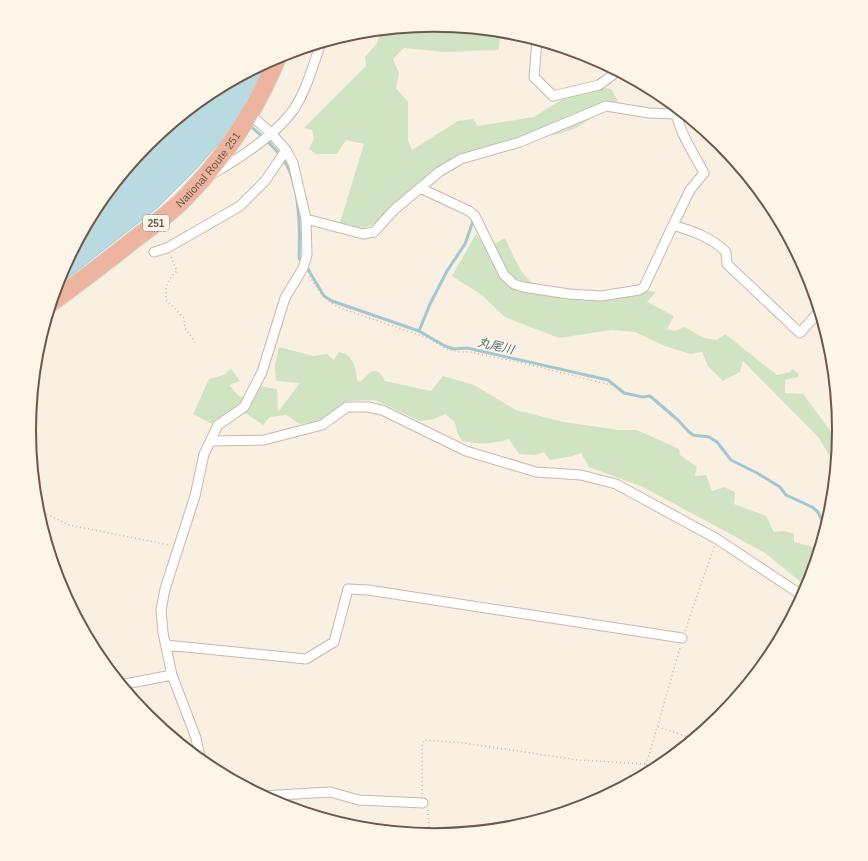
<svg xmlns="http://www.w3.org/2000/svg" width="868" height="861" font-family="Arial,'Noto Sans JP',sans-serif">
<style>
.green{fill:#d0e4c3}
.water{fill:#b9dae0;stroke:#a1c8d0}
.lines{fill:none;stroke-linecap:round;stroke-linejoin:round}
.stream{stroke:#a1c8d0;stroke-width:3}
.street-casing{stroke:#c8b8ab;stroke-width:11}
.highway-casing{stroke:#d6d0cd;stroke-width:19}
.path{stroke:#cfb4a1;stroke-width:1.5;stroke-dasharray:1 3;stroke-linecap:butt}
.street{stroke:#fff;stroke-width:9}
.highway{stroke:#edb59f;stroke-width:17}
.labels{text-anchor:middle;stroke-width:3.5;stroke-linejoin:round;paint-order:stroke}
.shield{fill:#fdf5e8;stroke:#98877b;stroke-width:1}
.shield-label{font-size:10px;font-weight:bold;fill:#6d584c}
.street-label{font-size:11px;fill:#6d584c;stroke:#fdf5e8}
.water-label{font-size:12px;font-style:italic;fill:#48757f;stroke:#fdf5e8}
.rim{fill:none;stroke:#6d584c;stroke-width:2}
</style>
<rect width="100%" height="100%" fill="#f9f0e2"/>
<!-- green -->
<path class="green" d="M434 25 500 32 499 50 444 52 404 48 393 59 399 73 396 88 408 102V140L412 150 458 121 473 119 478 126 534 117 585 85 611 89 618 101 576 128 559 134 520 140 459 155 413 188 375 224 364 228 340 223 364 144 346 140 337 154H316L309 149 314 138 312 130 304 128 366 66 365 57 377 43 381 30Z
M476 234 486 248 505 238C509 247 520 272 527 278 549 298 589 304 617 299 630 296 643 288 656 292L647 302 674 316 667 329 674 331 685 327 704 338 717 340 725 334 777 375 790 372 792 369 799 374 798 377 785 380V393L803 394 838 441 836 462 830 457 819 438 743 361 740 372 723 381 708 366 702 352 690 354 665 346 635 332 611 330 559 338 505 317 483 296 452 276Z
M279 347 313 356 327 354 334 360 339 352C353 354 356 368 357 380L360 382C371 372 376 363 385 381L431 391 443 376 474 385 516 410 563 422 619 430H637L679 449 680 455 697 467 695 476 706 475 712 491 724 487 735 492 734 504 766 516 774 532 784 531 794 534V542L820 549 809 586 807 587 765 553 721 529 643 487 589 467 581 453 573 456 550 460 544 452 535 455 519 454 509 439C492 444 479 445 462 441L457 432 455 422 445 414 434 419 420 421 375 400 347 401 318 422 300 424 286 415 270 417 263 425 247 414 229 412 212 424 193 414 209 379 224 375 231 369 240 381 229 385 239 396 253 401 259 386 277 389 278 412 300 383 276 381 275 365Z"/>
<!-- water -->
<path class="water" d="M264 64 249 99 232 128 195 170 158 207 55 288 59 275 97 205 147 144 209 93Z"/>
<g class="lines">
<!-- stream -->
<path class="stream" d="M250 126C265 138 285 156 291 175 300 199 300 233 299 258L302 262
M306 266 324 296 332 301 419 331 445 346 454 349 467 348 608 380 624 393 643 397 650 396 678 420 688 431 693 435 709 437 717 442 731 460 757 473 780 487 786 495 812 507 818 512 826 529
M419 331 430 304 447 271 465 244 473 221"/>
<defs>
<path id="street" d="M537 40 534 77 553 96 599 85 618 71
M212 174C240 158 275 136 294 109 307 89 313 65 321 43
M420 188 439 172 461 159 520 142 606 106 649 113 676 114
M306 219 363 234 374 232 394 210 420 188 469 211 475 216 504 275 514 284 523 287 569 294 601 296 639 290 644 287 673 225C692 231 711 237 726 252L727 264 800 333 816 315 822 320
M673 225 690 190 704 173C693 152 677 129 675 106
M154 252 167 248 240 206 265 181 286 150
M211 441 264 440 322 425 347 407H368L382 410 466 451 536 472 581 475 616 484 717 539 803 596
M166 645 306 659 334 642 348 589 368 590 682 638
M120 685 172 675
M201 762 196 738 172 675 163 633 161 610 165 589 195 496 204 454 218 425 244 407 262 372 285 298 303 268 307 255 306 219 293 163 286 150 271 133 249 114
M262 796 330 792 359 800 423 803"/>
<g id="highway">
<path id="s1" d="M51 303C78 283 105 263 131 242 148 229 165 217 181 202 223 160 256 111 278 56"/>
</g>
</defs>
<!-- street casing -->
<use href="#street" class="street-casing"/>
<!-- highway casing -->
<use href="#highway" class="highway-casing"/>
<!-- path -->
<path class="path" d="M171 257 177 271C167 280 165 287 166 300L184 318 185 328 195 342
M309 276C319 291 323 299 340 308L428 338 446 349 458 352H470L522 363 611 385
M36 509 69 525 169 545
M685 631 714 547
M658 727 694 739
M643 776 680 648
M422 794V744L424 740 464 743 578 760 647 764
M428 810 429 830"/>
<!-- street -->
<use href="#street" class="street"/>
<!-- highway -->
<use href="#highway" class="highway"/>
</g>
<g class="labels">
<!-- shield labels -->
<rect class="shield" x="143" y="215" width="26" height="16" rx="3"/>
<g class="shield-label">
<text x="156" y="227">251</text>
</g>
<!-- street labels -->
<g class="street-label">
<text dy="4" stroke="none"><textPath href="#s1" startOffset="207">National Route 251</textPath></text>
</g>
<!-- water labels -->
<g class="water-label">
<text transform="translate(496 346) rotate(13)" y="4">丸尾川</text>
</g>
</g>
<!-- crop -->
<path d="M0 0H868V861H0ZM36 430a398 398 0 1 1 796 0a398 398 0 1 1-796 0Z" fill="#fdf5e8" fill-rule="evenodd"/>
<path class="rim" d="M36 430a398 398 0 1 1 796 0a398 398 0 1 1-796 0Z"/>
</svg>
